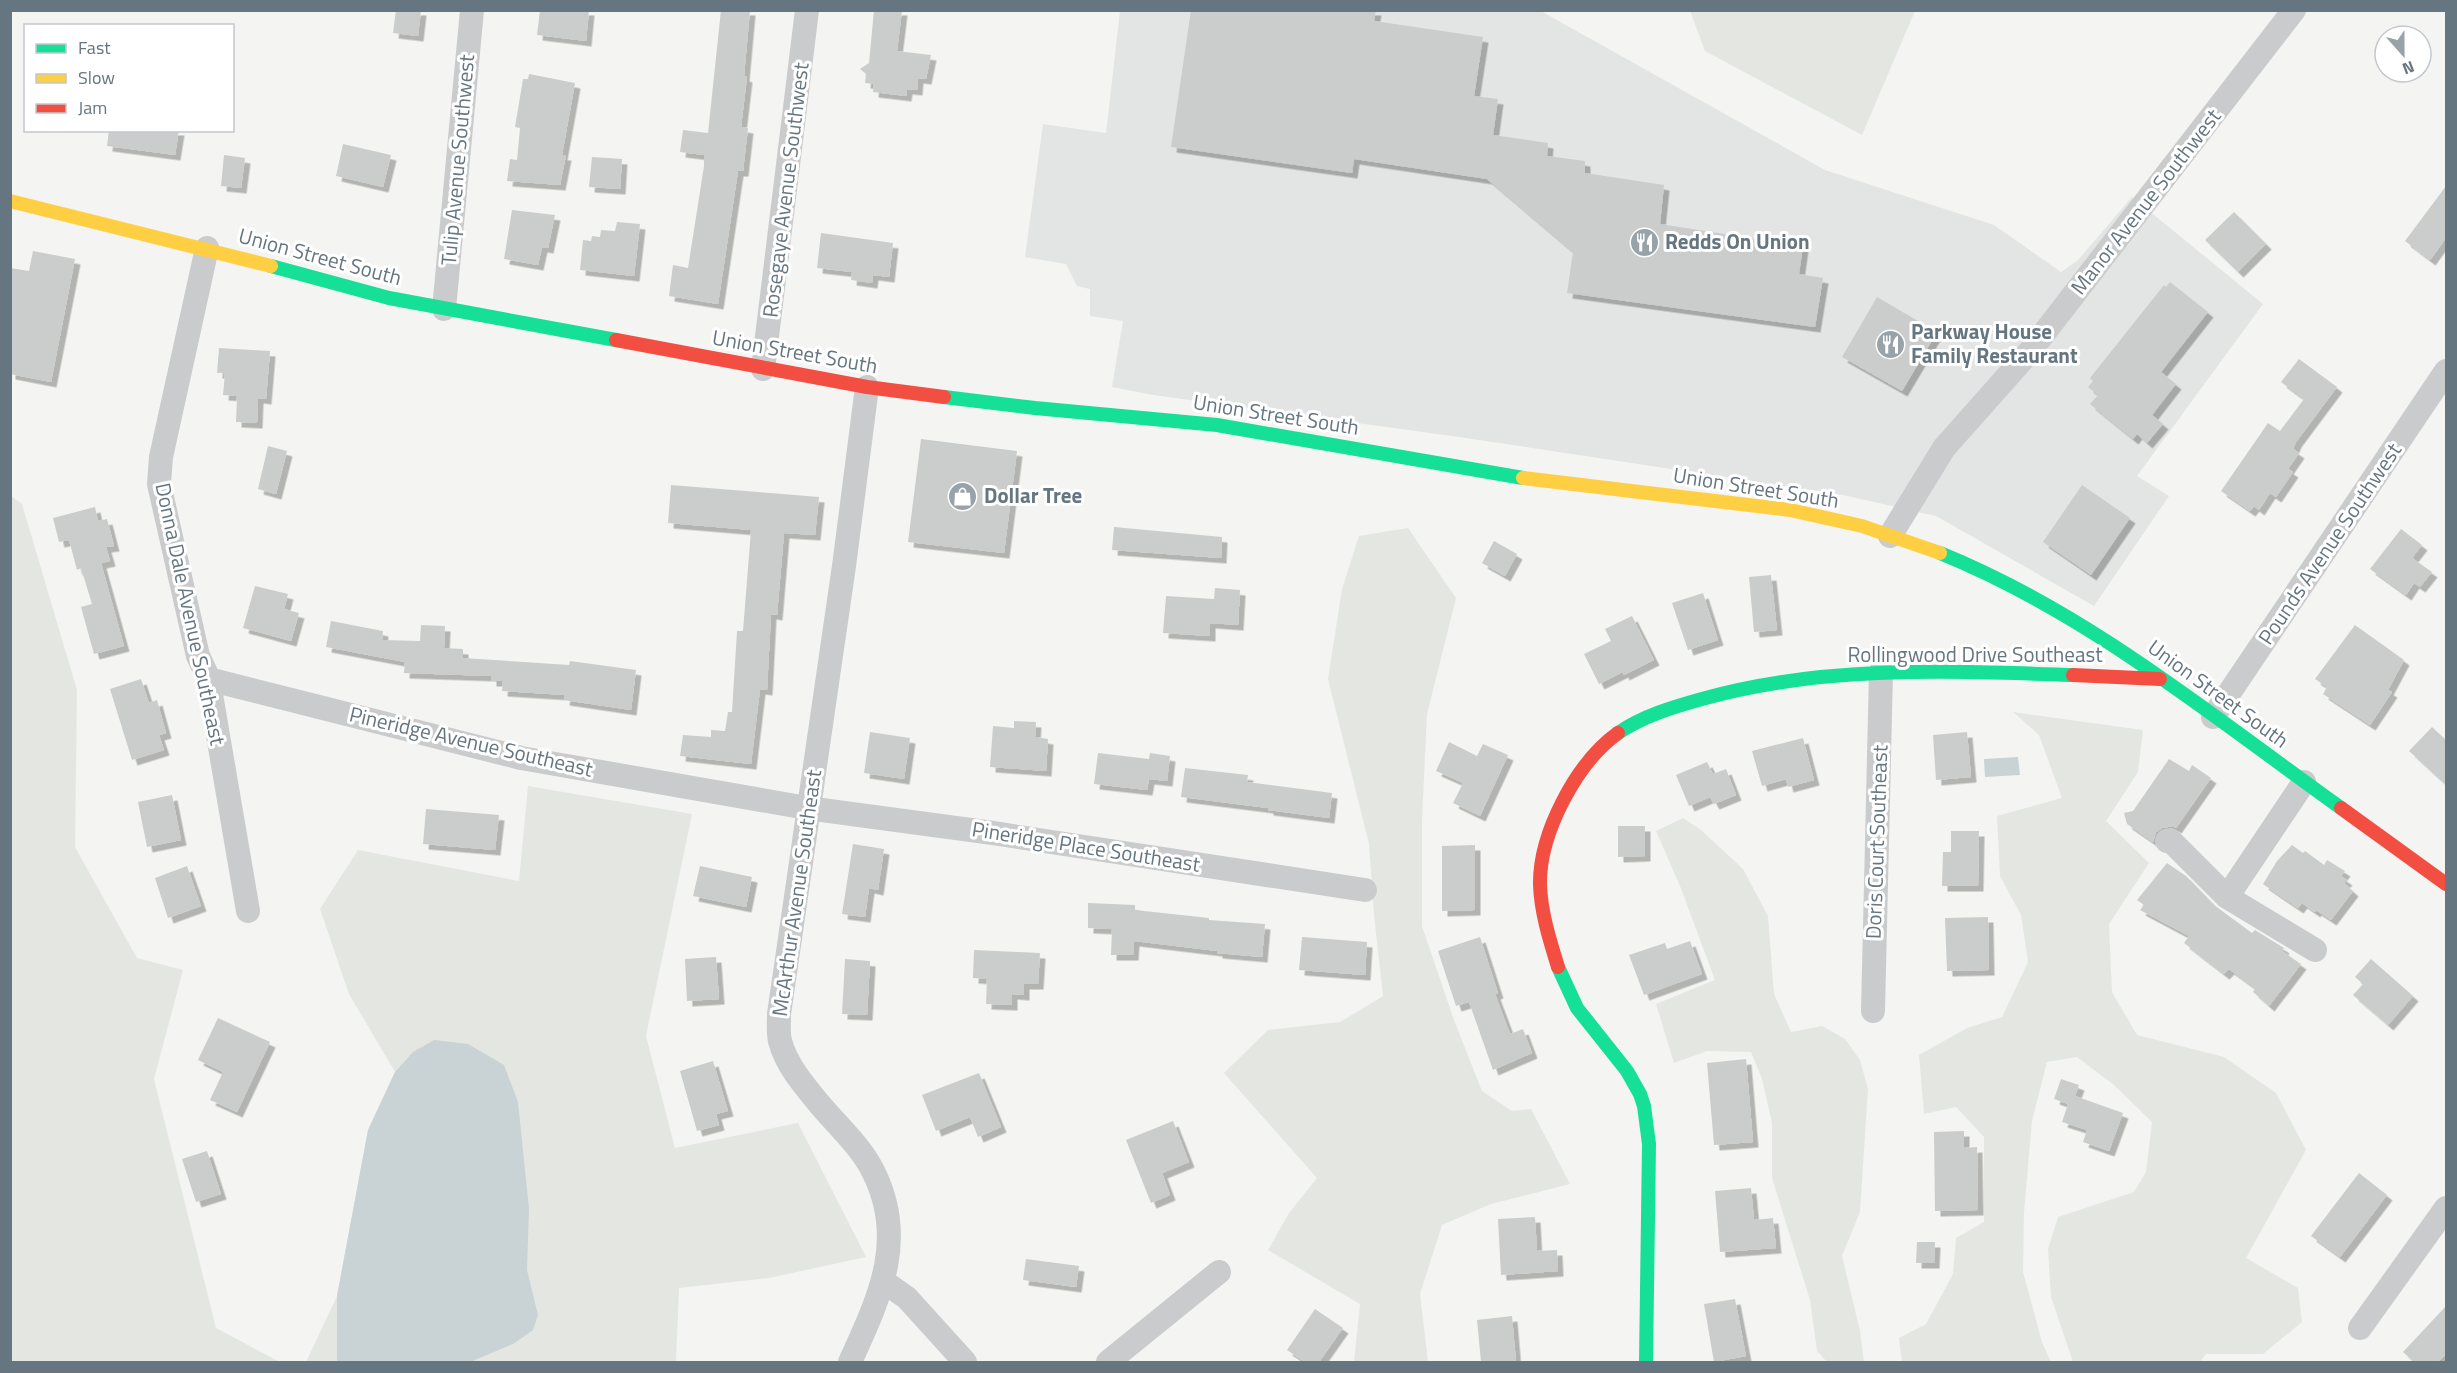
<svg xmlns="http://www.w3.org/2000/svg" width="2457" height="1373" font-family="'Titillium Web',sans-serif">
<style>
.built{fill:#e3e4e4}
.green{fill:#e4e7e1}
.water{fill:#c9d2d4}
.building{fill:#cbcdcd;filter:url(#shadow)}
.lines{fill:none;stroke-linecap:round;stroke-linejoin:round}
.street{stroke:#cacbcc;stroke-width:24}
.fast{stroke:#16e098;stroke-width:14}
.slow{stroke:#ffcf43;stroke-width:14}
.jam{stroke:#f24e42;stroke-width:14}
.labels{text-anchor:middle;stroke-width:6;stroke-linejoin:round;paint-order:stroke}
.street-label{font-size:21px;fill:#667681;stroke:#fff}
.poi-label{font-size:21px;font-weight:bold;fill:#667681;stroke:#fff;text-anchor:start}
</style>
<defs>
<filter id="shadow"><feDropShadow dx="5.5" dy="5.5" stdDeviation="0" flood-color="#0004"/></filter>
</defs>
<rect width="100%" height="100%" fill="#f4f4f3"/>
<!-- built -->
<path class="built" d="M1539 10 1825 170 1994 225 2061 272 2078 260 2132 197 2263 304 2137 476 2169 496 2094 606 1936 516 1843 495 1459 437 1153 395 1112 387 1123 321 1090 316V289L1077 286 1066 264 1025 257 1043 124 1106 133 1120 11Z"/>
<!-- green -->
<path class="green" d="M1690 11H1915L1862 135 1705 51Z
M11 496 22 504 77 690 75 847 137 958 183 970 154 1079 216 1328 280 1362H11Z
M1408 528 1456 598 1427 714 1422 820V926L1454 1020 1482 1091 1512 1111 1531 1109 1570 1184 1491 1204 1442 1225 1420 1294 1428 1362H1354L1360 1304 1268 1250 1289 1213 1317 1178 1224 1073 1268 1030 1340 1022 1383 996 1374 915 1369 844 1328 679 1342 589 1359 536Z
M2013 712 2143 730 2138 772 2106 821 2149 863 2109 924 2112 992 2137 1035 2224 1057 2276 1093 2306 1150 2246 1258 2298 1288 2302 1322 2263 1354H2206L2200 1362H2073L2051 1297 2048 1249 2058 1217 2134 1192 2146 1172 2152 1122 2114 1085 2077 1057 2047 1062 2032 1121 2024 1212 2023 1272 2042 1342 2051 1362H1902L1899 1338 1926 1324 1953 1274 1956 1238 1984 1222V1137L1956 1107 1924 1114 1919 1055 1967 1028 2002 1017 2028 962 2021 915 2000 876 1997 816 2062 798 2039 735Z
M528 786 692 814 646 1036 675 1148 798 1123 866 1257 769 1278 679 1288 676 1362H306L337 1296 368 1130 395 1072 349 994 320 909 358 850 519 881Z
M1683 818 1701 830 1743 869 1768 916 1774 994 1791 1032 1822 1026 1845 1039 1860 1060 1868 1089 1860 1212 1842 1256 1860 1331 1864 1362H1827L1817 1351 1810 1300 1772 1178V1123L1762 1079 1751 1052 1707 1051 1674 1063 1656 1004 1715 980 1680 886 1656 831Z"/>
<!-- water -->
<path class="water" d="M2018 757 2020 775 1985 777 1984 759Z
M434 1040 468 1044 504 1065 518 1102 529 1209 527 1270 538 1315 533 1330 513 1344 470 1362H337V1296L368 1130 395 1072 413 1052Z"/>
<!-- building -->
<path class="building" d="M396 10H421L418 36 393 33Z
M540 10H589L586 41 537 35Z
M721 10H750L744 76 747 77 741 127 748 128 743 171H738L718 304 669 296 673 265 688 268 704 166V155L680 152 683 130 708 133Z
M874 10H902L897 51 931 55 926 79 918 78 917 90 907 89 906 96 873 92 874 84 865 83 866 74 860 69 869 63Z
M1191 10H1376L1374 21 1483 37 1474 96 1498 99 1493 135 1548 143 1547 156 1585 161V173L1664 185 1660 224 1803 246 1799 274 1823 278 1815 327 1567 293 1573 252 1487 179 1354 159 1352 173 1171 147Z
M529 74 575 83 562 155H566L560 185 507 181 510 159 517 160 520 128 515 127 523 79H528Z
M109 130H179L175 155 107 146Z
M343 144 391 155 383 187 336 176Z
M224 155 245 158 241 188 221 186Z
M592 157 622 159 620 189 589 187Z
M2446 186V238L2430 260 2405 241Z
M512 210 555 215 548 248 542 247 538 265 504 259Z
M2234 212 2266 244 2238 272 2205 240Z
M617 222 640 224 634 276 580 270 583 240 591 241 592 236 600 237 601 230 615 231Z
M821 233 893 243 889 277 873 275 872 283 851 280 852 272 817 268Z
M33 251 75 259 51 382 10 374V268L29 271Z
M2170 282 2208 312 2161 372 2176 384 2152 415 2163 424 2147 443 2137 434 2133 439 2090 404 2098 395 2088 387 2093 381 2090 378 2164 285 2166 287Z
M1877 297 1937 332 1902 391 1842 357Z
M219 348 270 351 266 399 258 398 257 423 236 422 237 396 223 395 225 373H217Z
M2299 359 2337 387 2296 442 2293 449 2299 453 2288 469 2293 472 2276 497 2270 493 2259 510 2254 506 2250 511 2221 491 2268 423 2280 431 2304 399 2281 382Z
M921 439 1017 451 1004 553 908 542Z
M268 446 287 451 276 494 258 489Z
M671 485 819 497 815 535 784 533 777 615 771 614 767 690 760 689 751 764 680 756 683 735 711 737V730L725 731 728 712H732L737 631H743L751 530 668 523Z
M2082 485 2130 518 2091 575 2043 542Z
M95 507 98 521 107 519 114 546 106 547 110 561 101 563 124 646 94 654 81 607 92 604 81 568 77 570 69 540 59 542 53 518Z
M1114 527 1222 537 1221 558 1112 550Z
M2401 529 2422 545 2412 558 2432 572 2420 587 2414 583 2406 595 2370 569Z
M1494 541 1517 554 1505 576 1482 563Z
M1771 575 1777 630 1754 632 1749 577Z
M255 586 288 594 284 609 299 613 291 641 243 628Z
M1215 588 1240 590 1238 625 1210 623V636L1163 633 1166 596 1214 599Z
M1703 593 1718 640 1688 650 1672 603Z
M1632 616 1654 660 1624 675 1623 672 1599 684 1584 654 1611 641 1605 629Z
M331 621 383 631 382 640 420 641 421 625 445 626 444 648 463 649V658L569 665 570 661 636 670 631 710 564 700 565 695 502 691 503 681H491V676L404 673 405 662 326 647Z
M2355 625 2404 660 2388 690 2392 692 2370 725 2323 694 2327 687 2315 679Z
M141 679 149 703 157 700 166 733 159 735 164 750 132 760 110 689Z
M1014 721 1036 722 1035 737 1048 739 1046 771 990 767 993 726 1014 728Z
M2432 727 2446 740V785L2409 751Z
M870 732 910 738 904 779 864 773Z
M1967 732 1971 777 1936 780 1933 735Z
M1803 738 1814 780 1788 787 1786 779 1762 786 1752 751Z
M1449 742 1477 756 1483 744 1508 755 1480 816 1453 803 1463 783 1436 771Z
M1098 753 1149 759 1150 753 1170 756 1167 781 1149 779 1147 790 1094 784Z
M2169 759 2189 771 2192 765 2211 778 2176 828 2173 826 2162 828 2156 832 2153 842 2127 824 2124 813 2133 811Z
M1707 762 1713 774 1726 769 1736 795 1714 804 1710 797 1689 806 1676 775Z
M1185 768 1248 775 1247 782 1332 793 1329 818 1268 810V808L1181 797Z
M172 795 181 840 147 847 138 802Z
M426 809 499 815 495 850 423 844Z
M1618 826H1645V856L1618 857Z
M1951 831H1979L1978 886H1942L1943 852H1951Z
M853 844 884 849 878 890 869 888 865 917 842 914Z
M1475 845V910L1442 911V846Z
M2292 845 2303 853 2305 851 2324 865 2327 860 2345 871 2341 876 2347 880 2344 883 2353 891 2331 920 2316 910 2315 912 2302 903 2298 908 2263 884 2277 861Z
M2167 863 2186 876 2214 905 2252 933 2255 930 2284 948 2282 951 2301 964 2269 1006 2253 992 2255 988 2229 969 2224 974 2184 943 2189 936 2140 910 2144 905 2137 900Z
M187 866 201 906 168 918 155 878Z
M700 866 752 877 746 907 693 896Z
M1088 903 1135 905V910L1209 918V920L1265 924 1262 957 1217 953V951L1134 941 1133 955H1111L1112 929 1088 928Z
M1988 917 1989 970 1947 971 1945 918Z
M1302 937 1367 942 1365 975 1299 970Z
M1480 937 1498 993 1495 994 1510 1034 1523 1029 1532 1053 1493 1070 1469 1002 1456 1006 1438 951Z
M1690 941 1702 974 1644 995 1629 955 1665 943 1667 949Z
M974 950 1040 953 1038 984H1024V995L1012 994V1005L986 1004 987 979 973 978Z
M716 957 719 999 687 1001 685 959Z
M845 959 870 961 867 1015 842 1014Z
M2371 959 2413 996 2388 1025 2353 995 2363 984 2355 977Z
M218 1018 270 1042 237 1112 210 1100 223 1072 198 1060Z
M1746 1059 1753 1142 1714 1145 1707 1063Z
M713 1061 728 1111 716 1114 719 1125 697 1131 680 1071Z
M979 1073 1001 1127 978 1137 970 1117 936 1131 922 1095Z
M2061 1079 2079 1085 2075 1096 2123 1113 2109 1151 2083 1142 2087 1130 2062 1122 2068 1104 2054 1099Z
M1173 1121 1189 1162 1162 1173 1170 1195 1151 1203 1126 1140Z
M1964 1131V1148L1977 1147 1978 1210 1935 1211 1934 1132Z
M207 1151 221 1194 196 1202 182 1159Z
M2359 1173 2387 1195 2340 1257 2311 1236Z
M1751 1188 1754 1220 1773 1218 1776 1248 1720 1252 1715 1191Z
M1535 1217 1537 1251 1557 1250 1558 1271 1501 1275 1498 1219Z
M1917 1242H1935L1934 1263H1916Z
M1026 1259 1079 1266 1076 1287 1023 1280Z
M1735 1299 1746 1356 1714 1362 1704 1304Z
M2446 1306V1354L2438 1362H2414L2403 1352Z
M1315 1309 1343 1328 1319 1362H1305L1287 1350Z
M1512 1316 1516 1362H1481L1477 1320Z"/>
<g class="lines">
<!-- street -->
<path class="street" d="M207 248 161 457 159 484 198 656 208 677 248 911
M444 309 472 10
M763 369 807 10
M1890 536 1944 448 2031 350 2294 10
M208 679 521 758 807 808 993 833 1365 890
M2213 717 2446 371
M2167 841 2170 840 2227 897 2315 950
M2227 897 2304 782
M1873 1011 1881 672
M883 1281 907 1298 965 1362
M2360 1328 2446 1208
M850 1362C879 1298 908 1240 873 1171 861 1147 839 1127 822 1107 806 1088 786 1065 780 1041 778 1033 779 1023 779 1014L844 566 867 387
M1108 1362 1219 1272"/>
<!-- fast -->
<path class="fast" d="M271 266 389 298 616 340
M944 397 1035 408 1217 425 1523 478
M1940 553C2088 613 2212 716 2341 808
M1618 733C1643 716 1673 707 1702 699 1822 665 1950 671 2073 675
M1558 967 1577 1008 1627 1071 1640 1094 1644 1106 1649 1144 1646 1362"/>
<!-- slow -->
<path class="slow" d="M10 201 271 266
M1523 478 1790 510 1862 526 1940 553"/>
<!-- jam -->
<path class="jam" d="M616 340 867 387 944 397
M2073 675 2160 679
M2341 808 2446 884
M1558 967C1550 941 1541 913 1540 885 1539 834 1576 763 1618 733"/>
</g>
<!-- icons -->
<defs>
<symbol id="restaurant-disc" viewBox="-11 -11 22 22"><circle r="9.5" fill="#98a2a9" stroke="#fff"/><path d="M-5-6h1v4h1v-4h1v4h1v-4h1v5L-1.5 .5V6h-2V.5L-5-1ZM5-6V6H3V1.5H1.5Q1.5-4 5-6Z" fill="#fff"/></symbol>
<symbol id="shop-disc" viewBox="-11 -11 22 22"><circle r="9.5" fill="#98a2a9" stroke="#fff"/><path d="M-5-2.5h2.3a2.7 3.5 0 0 1 5.4 0H5L5.5 6h-11ZM-1.5-2.5h3a1.5 2.3 0 0 0-3 0Z" fill="#fff"/></symbol>
</defs>
<g fill-rule="evenodd">
<use href="#restaurant-disc" x="1628" y="226" width="33" height="33"/>
<use href="#restaurant-disc" x="1874" y="328" width="33" height="33"/>
<use href="#shop-disc" x="946" y="480" width="33" height="33"/>
</g>
<g class="labels">
<!-- street labels -->
<g class="street-label">
<text transform="translate(458 160) rotate(-85)" y="7">Tulip Avenue Southwest</text>
<text transform="translate(786 190) rotate(-83)" y="7">Rosegaye Avenue Southwest</text>
<text transform="translate(2146 202) rotate(-52)" y="7">Manor Avenue Southwest</text>
<text transform="translate(320 257) rotate(15)" y="7">Union Street South</text>
<text transform="translate(795 352) rotate(10)" y="7">Union Street South</text>
<text transform="translate(1276 415) rotate(9)" y="7">Union Street South</text>
<text transform="translate(1756 488) rotate(9)" y="7">Union Street South</text>
<text transform="translate(2330 544) rotate(-56)" y="7">Pounds Avenue Southwest</text>
<text transform="translate(190 614) rotate(78)" y="7">Donna Dale Avenue Southeast</text>
<text x="1975" y="662">Rollingwood Drive Southeast</text>
<text transform="translate(2218 694) rotate(36)" y="7">Union Street South</text>
<text transform="translate(471 742) rotate(13)" y="7">Pineridge Avenue Southeast</text>
<text transform="translate(1877 842) rotate(-88)" y="7">Doris Court Southeast</text>
<text transform="translate(1086 847) rotate(9)" y="7">Pineridge Place Southeast</text>
<text transform="translate(797 893) rotate(-82)" y="7">McArthur Avenue Southeast</text>
</g>
<!-- poi labels -->
<g class="poi-label">
<text x="1665" y="249">Redds On Union</text>
<text x="1911" y="339">Parkway House<tspan x="1911" dy="24">Family Restaurant</tspan></text>
<text x="984" y="503">Dollar Tree</text>
</g>
</g>
<!-- border -->
<rect width="2457" height="1373" fill="none" stroke="#667681" stroke-width="24"/>
<!-- legend -->
<rect x="24" y="24" width="210" height="108" fill="#ffffff" stroke="#c2c8cd" stroke-width="1.5"/>
<rect x="36" y="44" width="30" height="9" fill="#16e098" stroke="#c2c8cd" stroke-width="1.5"/>
<text x="78" y="54" font-size="18" fill="#667681">Fast</text>
<rect x="36" y="74" width="30" height="9" fill="#ffcf43" stroke="#c2c8cd" stroke-width="1.5"/>
<text x="78" y="84" font-size="18" fill="#667681">Slow</text>
<rect x="36" y="104" width="30" height="9" fill="#f24e42" stroke="#c2c8cd" stroke-width="1.5"/>
<text x="78" y="114" font-size="18" fill="#667681">Jam</text>
<!-- north arrow -->
<g transform="translate(2403 54) rotate(159)"><circle r="28" fill="#ffffff" stroke="#c2c8cd" stroke-width="1.5"/>
<path d="M0-4.5L10 22L0 15L-10 22Z" fill="#98a2a9"/>
<text y="-9" font-size="16" font-weight="bold" text-anchor="middle" fill="#667681">N</text>
</g>
</svg>
